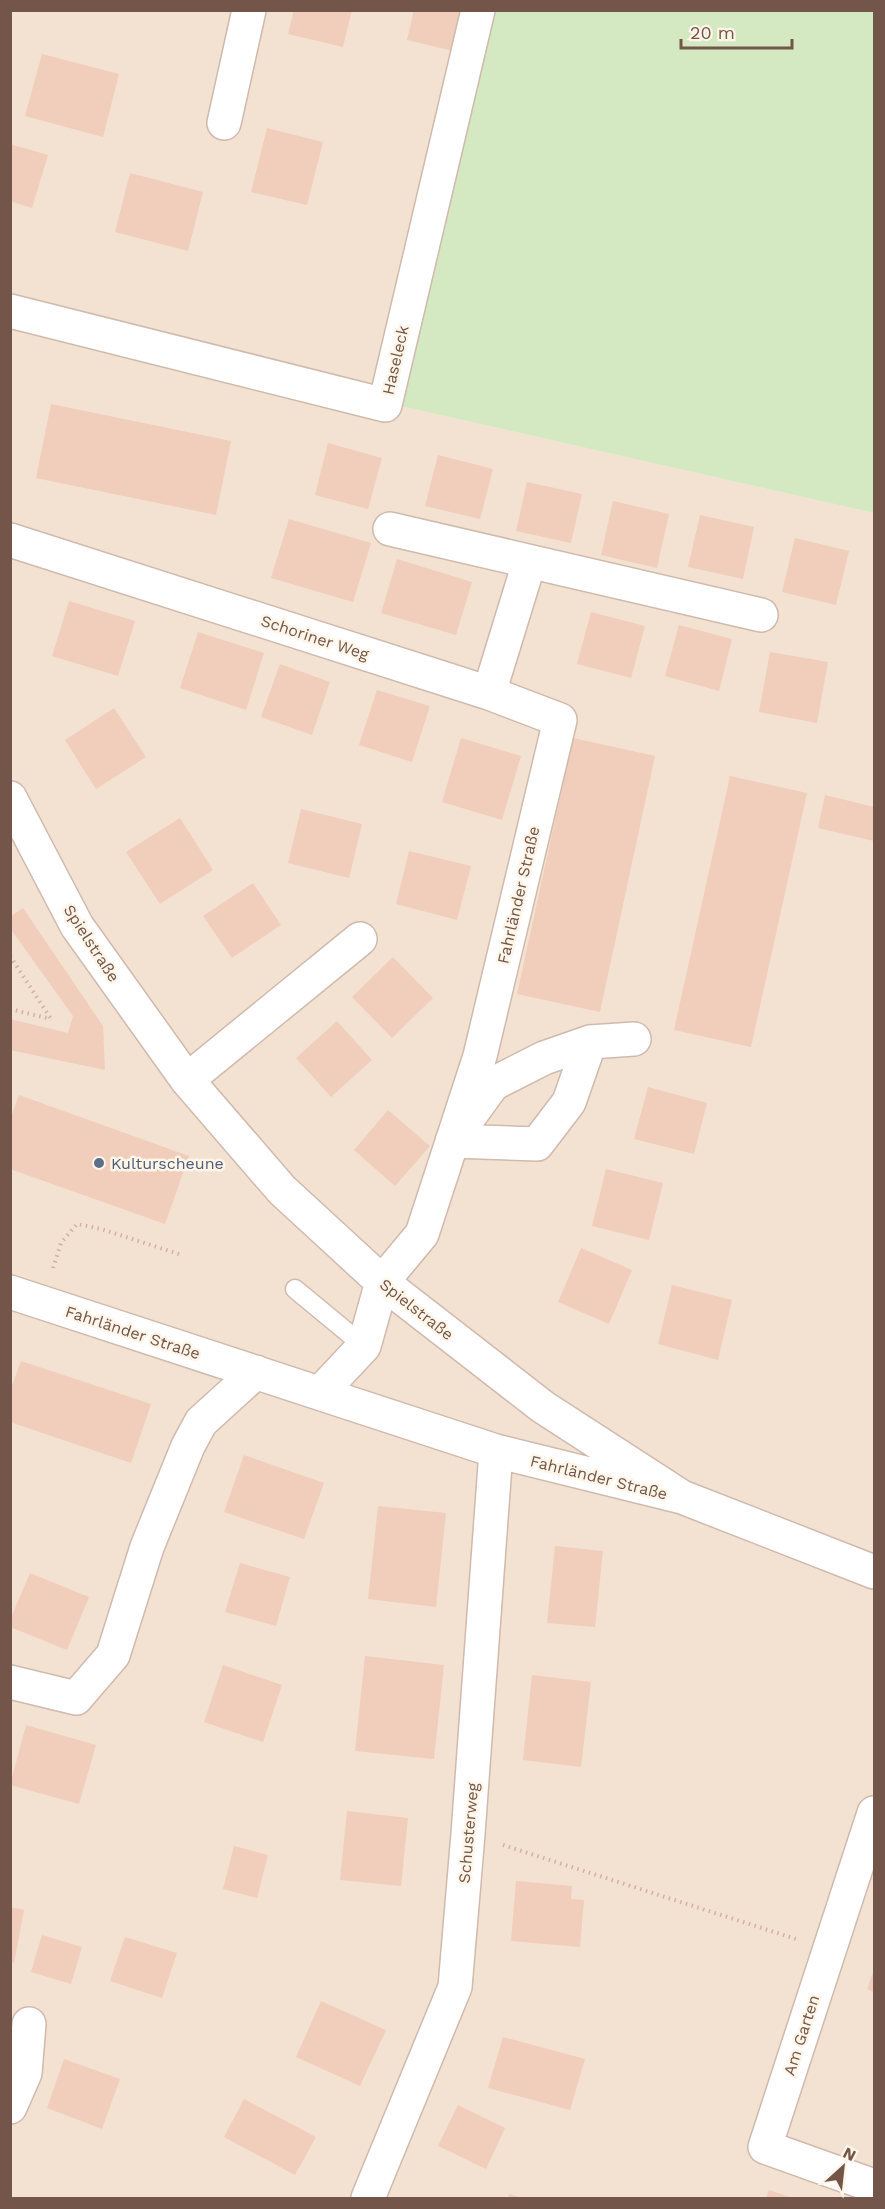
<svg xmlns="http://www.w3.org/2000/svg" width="885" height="2209" font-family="'Work Sans',sans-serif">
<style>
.residential{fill:#f3e2d1}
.green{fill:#d4e9c2}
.building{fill:#f1cdbb}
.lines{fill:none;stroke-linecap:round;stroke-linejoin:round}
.lane-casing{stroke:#cfbaad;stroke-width:21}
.street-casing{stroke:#cfbaad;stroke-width:36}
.path{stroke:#d5b09e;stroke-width:4;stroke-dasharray:1.5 4.5;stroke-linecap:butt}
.lane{stroke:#fff;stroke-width:18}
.street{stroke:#fff;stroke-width:33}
.service-dot{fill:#5c6f8a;stroke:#fff5e9;stroke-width:2}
.labels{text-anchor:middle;stroke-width:5;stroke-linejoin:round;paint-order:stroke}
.street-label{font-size:16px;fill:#735649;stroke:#fff5e9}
.service-label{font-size:16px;fill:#4e5e75;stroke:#fff5e9;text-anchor:start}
</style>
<rect width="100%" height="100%" fill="#fcf0e3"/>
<!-- residential -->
<path class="residential" d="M11 11H483L396 405 874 513V2198H11Z"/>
<!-- green -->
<path class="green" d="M483 11H874V513L396 405Z"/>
<!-- building -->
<path class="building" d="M294 10H352L343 47 288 34Z
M414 10H464L453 51 407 40Z
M42 54 119 74 103 137 25 116Z
M267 128 323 142 307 205 251 192Z
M10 144 48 155 32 208 10 201Z
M130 173 203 192 188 251 115 232Z
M51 404 231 441 216 515 36 478Z
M328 443 382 458 368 509 315 495Z
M438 455 493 469 480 519 425 506Z
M527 482 582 494 571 543 516 531Z
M613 501 669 514 657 568 601 555Z
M700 515 754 527 743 579 688 567Z
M289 519 371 543 353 602 271 578Z
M795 538 849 551 836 605 782 592Z
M397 559 472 582 456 635 381 613Z
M69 601 135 621 118 676 52 656Z
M591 612 645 626 631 678 577 664Z
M679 625 732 639 719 691 665 676Z
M198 632 264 653 246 710 180 688Z
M770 652 828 662 817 723 759 712Z
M280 664 330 682 312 735 261 717Z
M377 690 430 706 412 762 359 745Z
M114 708 146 757 96 789 65 740Z
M461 738 521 756 502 820 442 802Z
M573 738 655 756 600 1012 517 994Z
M730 776 807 793 751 1047 674 1030Z
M825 795 874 807V841L818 828Z
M301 809 362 824 349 878 288 863Z
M180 818 213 870 160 904 126 852Z
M409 851 471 866 457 920 396 904Z
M253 883 281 925 232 958 203 916Z
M23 908 103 1026 105 1070 10 1050V1019L68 1033 73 1016 10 928V917Z
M393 957 433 998 392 1038 352 997Z
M337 1021 372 1060 331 1097 296 1058Z
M648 1087 707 1103 694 1154 634 1139Z
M19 1095 189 1156 165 1224 10 1169V1120Z
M388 1110 430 1146 395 1186 354 1150Z
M606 1169 663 1183 649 1240 592 1226Z
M581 1248 632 1270 609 1324 558 1302Z
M672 1285 732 1300 718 1360 658 1344Z
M21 1361 151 1404 131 1463 10 1422V1391Z
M244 1455 324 1483 304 1539 224 1512Z
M378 1506 446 1513 436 1607 368 1599Z
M555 1546 603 1551 595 1627 547 1623Z
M240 1563 290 1577 276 1626 225 1612Z
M30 1573 89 1597 67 1650 10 1627V1620Z
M365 1656 444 1665 434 1759 355 1751Z
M223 1665 282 1685 263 1742 204 1722Z
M532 1675 591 1682 581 1767 523 1760Z
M26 1725 96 1745 79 1804 10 1785Z
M347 1811 408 1818 401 1886 340 1880Z
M234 1846 268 1855 257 1898 223 1889Z
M516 1881 572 1886 571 1899 584 1900 580 1947 511 1941Z
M10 1907 24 1910 14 1963 10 1962Z
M42 1935 82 1947 71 1984 31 1972Z
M125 1937 177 1953 162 1998 110 1981Z
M874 1970V1992L867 1989Z
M321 2001 386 2030 360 2086 296 2057Z
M503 2037 585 2059 570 2110 488 2088Z
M64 2059 120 2079 102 2129 47 2108Z
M244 2099 316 2137 295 2175 224 2137Z
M458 2105 505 2128 486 2169 438 2146Z
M769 2190 793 2198H766Z
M509 2194 522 2198H508Z"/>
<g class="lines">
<defs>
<path id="lane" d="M295 1289 364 1346"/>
<path id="street" d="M224 123 249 10
M10 311 385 405 478 10
M390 529 761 615
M10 540 489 693 560 720 480 1056 422 1234 382 1282 364 1346 320 1393
M489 693 529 563
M10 798 77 926 187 1080 282 1190 382 1282 543 1407 682 1497
M187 1080 360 939
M469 1117 493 1084 544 1058 590 1042 634 1039
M452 1141 537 1144 569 1102 590 1042
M10 1292 496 1451 682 1497 874 1572
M10 1682 76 1698 113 1655 147 1547 188 1446 201 1422 256 1372
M874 1813 765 2147 874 2186
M10 2107 25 2073 29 2024
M368 2198 455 1987 468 1834 496 1451"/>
</defs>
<!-- lane casing -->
<use href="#lane" class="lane-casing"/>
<!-- street casing -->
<use href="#street" class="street-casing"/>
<!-- path -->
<path class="path" d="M10 956 51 1019
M10 1009 51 1019
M53 1268 61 1243 77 1224 101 1229 182 1255
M503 1845 796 1939"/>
<!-- lane -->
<use href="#lane" class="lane"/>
<!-- street -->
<use href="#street" class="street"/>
</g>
<!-- markers -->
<circle class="service-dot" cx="99" cy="1163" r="6"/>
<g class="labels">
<!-- street labels -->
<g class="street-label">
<text transform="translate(395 360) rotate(-77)" y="6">Haseleck</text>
<text transform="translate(315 637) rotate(18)" y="6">Schoriner Weg</text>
<text transform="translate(518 895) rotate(-77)" y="6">Fahrländer Straße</text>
<text transform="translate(92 943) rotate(57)" y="6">Spielstraße</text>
<text transform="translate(417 1309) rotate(38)" y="6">Spielstraße</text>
<text transform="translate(133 1332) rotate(18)" y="6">Fahrländer Straße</text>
<text transform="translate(599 1477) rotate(14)" y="6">Fahrländer Straße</text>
<text transform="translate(468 1833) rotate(-85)" y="6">Schusterweg</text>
<text transform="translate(801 2035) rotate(-72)" y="6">Am Garten</text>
</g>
<!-- service labels -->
<g class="service-label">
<text x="111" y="1169">Kulturscheune</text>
</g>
</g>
<!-- border -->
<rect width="885" height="2209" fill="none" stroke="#735649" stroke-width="24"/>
<!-- north arrow -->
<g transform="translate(843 2167) rotate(27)" stroke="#fff5e9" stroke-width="4.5" paint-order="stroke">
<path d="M0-4.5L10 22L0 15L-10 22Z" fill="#735649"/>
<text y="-9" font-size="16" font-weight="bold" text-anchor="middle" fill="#735649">N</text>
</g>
<!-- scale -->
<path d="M681 39v9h111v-9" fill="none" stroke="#735649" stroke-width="3"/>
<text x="690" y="39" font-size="18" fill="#735649" stroke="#fff5e9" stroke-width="4.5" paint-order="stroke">20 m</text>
</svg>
